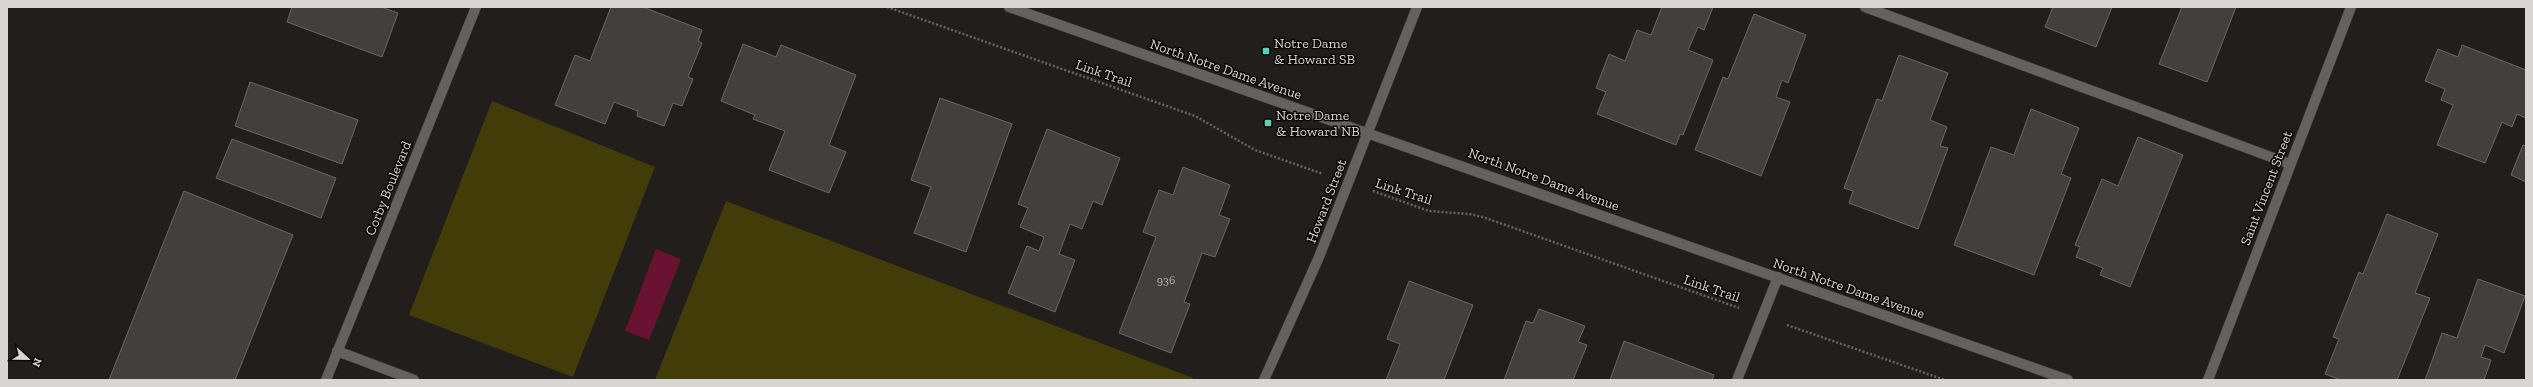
<svg xmlns="http://www.w3.org/2000/svg" width="2533" height="387" font-family="'Zilla Slab',serif">
<style>
.green{fill:#423d08}
.water{fill:#6a1231}
.building{fill:#42403c;stroke:#6a6864}
.lines{fill:none;stroke-linecap:round;stroke-linejoin:round}
.lane-casing{stroke:#3c3938;stroke-width:11}
.street-casing{stroke:#3c3938;stroke-width:11}
.secondary-casing{stroke:#3c3938;stroke-width:11}
.path{stroke:#676462;stroke-width:2.5;stroke-dasharray:2 2;stroke-linecap:butt}
.lane{stroke:#65615e;stroke-width:10}
.street{stroke:#65615e;stroke-width:10}
.secondary{stroke:#65615e;stroke-width:10}
.poi-dot{fill:#5eceb7;stroke:#0a0908;stroke-width:1.5}
.labels{text-anchor:middle;stroke-width:3;stroke-linejoin:round;paint-order:stroke}
.number-label{font-size:12px;fill:#b2b0ae}
.poi-label{font-size:14px;fill:#d8d6d4;stroke:#0a0908;text-anchor:start}
.street-label{font-size:14px;fill:#d8d6d4;stroke:#0a0908}
</style>
<rect width="100%" height="100%" fill="#221e1c"/>
<!-- green -->
<path class="green" d="M492 101 655 167 573 377 409 315Z
M726 201 1193 378 1192 380H655Z"/>
<!-- water -->
<path class="water" d="M656 249 681 259 649 340 625 331Z"/>
<!-- building -->
<path class="building" d="M292 7H381L398 13 382 57 287 22Z
M611 7H643L702 30 698 41 702 43 688 77 693 79 682 106 673 103 664 126 637 116 638 111 614 102 605 124 555 105 575 55 590 61Z
M1662 7H1713L1704 30 1698 27 1688 50 1713 60 1683 135 1680 134 1676 145 1597 114 1606 92 1596 88 1609 54 1625 61 1637 30 1651 35Z
M2053 7H2112L2096 47 2045 27Z
M2182 7H2236L2207 82 2159 64Z
M1754 14 1806 35 1788 83 1782 80 1776 97 1790 102 1761 176 1695 150 1723 77 1728 79Z
M743 44 776 57 781 45 856 75 829 145 846 152 829 193 769 170 785 131 753 119 755 115 721 101Z
M2462 45 2526 70V118L2517 114 2512 127 2502 122 2485 163 2437 145 2453 105 2441 100 2445 89 2425 81 2438 49 2458 57Z
M1899 55 1948 73 1930 120 1947 127 1940 146 1948 148 1918 229 1849 203 1853 191 1844 188 1877 99 1882 101Z
M250 82 358 120 342 164 235 126Z
M940 98 1012 124 966 252 914 233 931 187 911 180Z
M2031 109 2079 128 2061 174 2071 178 2034 275 1954 245 1991 147 2014 155Z
M1047 129 1120 158 1102 205 1093 201 1082 229 1070 224 1059 254 1075 260 1055 312 1008 293 1027 246 1039 251 1044 237 1020 227 1028 208 1018 204Z
M2138 137 2183 155 2130 287 2100 275 2103 268 2076 257 2080 247 2075 245 2102 179 2118 186Z
M232 139 336 178 321 218 216 178Z
M2523 145 2526 146V182L2511 175Z
M1183 167 1230 185 1219 215 1230 219 1215 257 1202 253 1184 302 1190 304 1171 353 1119 333 1156 237 1143 232 1159 190 1173 195Z
M184 191 293 235 235 380H109Z
M2387 214 2438 234 2415 293 2430 298 2397 380H2341L2325 374 2339 339 2333 337 2359 272 2363 274Z
M2478 279 2525 296 2504 353 2485 345 2481 357 2491 360 2484 380H2425L2442 333 2457 338Z
M1409 281 1473 305 1444 380H1386L1400 344 1387 339Z
M1539 309 1585 326 1578 342 1587 345 1573 380H1504L1526 321 1533 323Z
M1624 341 1714 375 1712 380H1610Z"/>
<g class="lines">
<defs>
<path id="lane" d="M1865 7 2290 164
M1737 380 1778 277"/>
<path id="street" d="M1009 7 2068 380
M337 351 414 380
M326 380 476 7
M2208 380 2351 7"/>
<path id="secondary" d="M1264 380 1319 257 1417 7"/>
</defs>
<!-- lane casing -->
<use href="#lane" class="lane-casing"/>
<!-- street casing -->
<use href="#street" class="street-casing"/>
<!-- secondary casing -->
<use href="#secondary" class="secondary-casing"/>
<!-- path -->
<path class="path" d="M887 7 1195 116 1255 150 1323 174
M1373 191 1429 211 1469 214 1483 217 1739 308
M1787 325 1945 380"/>
<!-- lane -->
<use href="#lane" class="lane"/>
<!-- street -->
<use href="#street" class="street"/>
<!-- secondary -->
<use href="#secondary" class="secondary"/>
</g>
<!-- markers -->
<g class="poi-dot">
<rect x="1262" y="47" width="8" height="8" rx="2"/>
<rect x="1264" y="119" width="8" height="8" rx="2"/>
</g>
<g class="labels">
<!-- number labels -->
<g class="number-label">
<text x="1166" y="284">936</text>
</g>
<!-- poi labels -->
<g class="poi-label">
<text x="1274" y="48">Notre Dame<tspan x="1274" dy="16">&amp; Howard SB</tspan></text>
<text x="1276" y="120">Notre Dame<tspan x="1276" dy="16">&amp; Howard NB</tspan></text>
</g>
<!-- street labels -->
<g class="street-label">
<text transform="translate(1226 69) rotate(19)" y="5">North Notre Dame Avenue</text>
<text transform="translate(1104 73) rotate(19)" y="5">Link Trail</text>
<text transform="translate(1544 179) rotate(20)" y="5">North Notre Dame Avenue</text>
<text transform="translate(388 188) rotate(-68)" y="5">Corby Boulevard</text>
<text transform="translate(2266 188) rotate(-69)" y="5">Saint Vincent Street</text>
<text transform="translate(1404 191) rotate(18)" y="5">Link Trail</text>
<text transform="translate(1326 201) rotate(-69)" y="5">Howard Street</text>
<text transform="translate(1712 288) rotate(19)" y="5">Link Trail</text>
<text transform="translate(1849 288) rotate(19)" y="5">North Notre Dame Avenue</text>
</g>
</g>
<!-- border -->
<rect width="2533" height="387" fill="none" stroke="#d8d6d4" stroke-width="16"/>
<!-- north arrow -->
<g transform="translate(28 359) rotate(112)" stroke="#0a0908" stroke-width="3" paint-order="stroke">
<path d="M0-3L7 15L0 10L-7 15Z" fill="#d8d6d4"/>
<text y="-6" font-size="11" font-weight="bold" text-anchor="middle" fill="#d8d6d4">N</text>
</g>
</svg>
